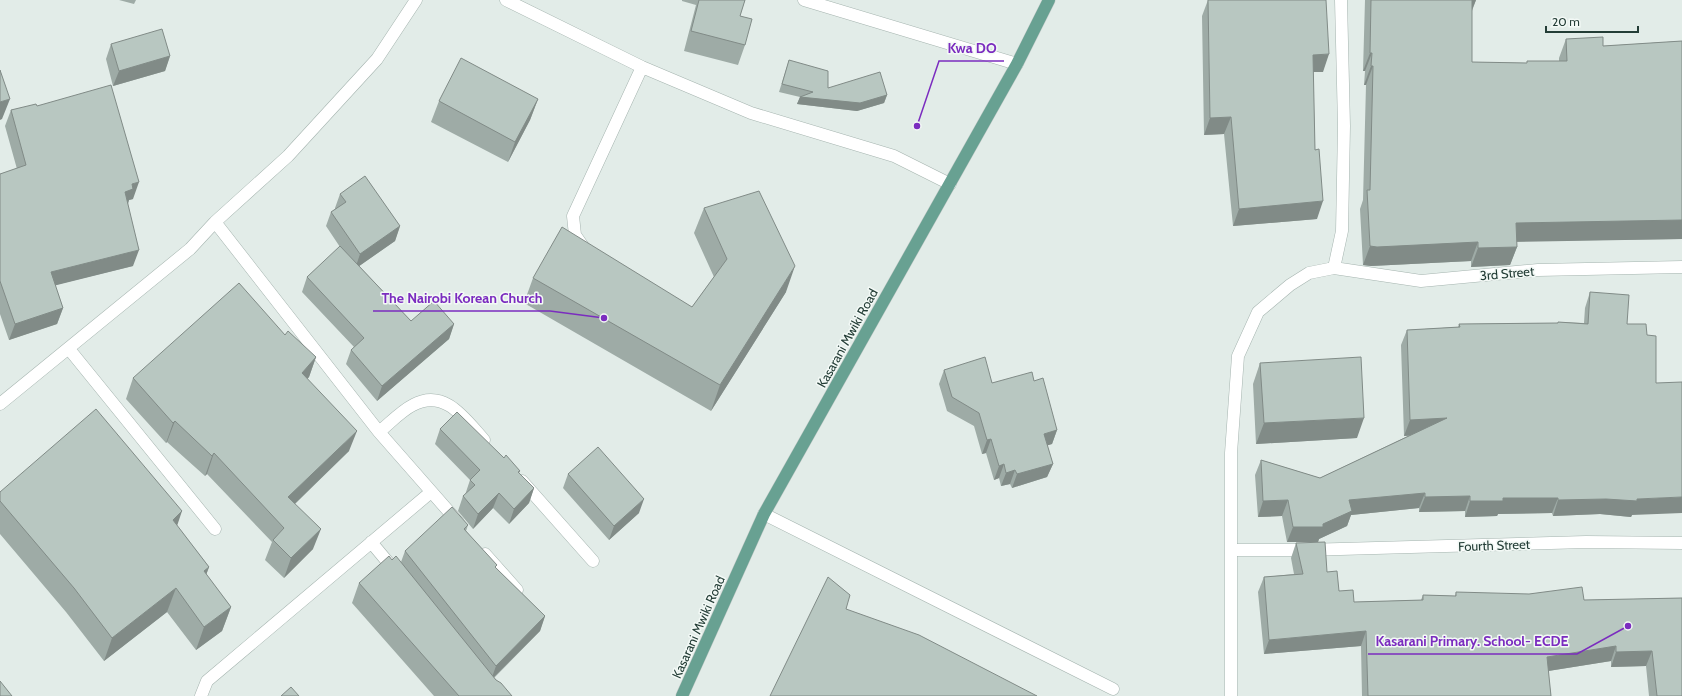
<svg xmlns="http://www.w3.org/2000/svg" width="1682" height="696" font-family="Cabin,sans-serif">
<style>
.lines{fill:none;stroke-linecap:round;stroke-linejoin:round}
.minor-casing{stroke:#a5b4af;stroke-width:13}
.major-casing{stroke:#c1c9c7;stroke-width:13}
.minor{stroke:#fff;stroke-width:12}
.major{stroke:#68a192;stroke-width:12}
.wall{fill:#9eaba6}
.shaded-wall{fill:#818b87}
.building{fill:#b8c7c1;stroke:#818b87}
.labels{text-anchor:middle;stroke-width:3;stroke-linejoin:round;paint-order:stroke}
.street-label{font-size:13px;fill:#233d36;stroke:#f3f9f6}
.leader{fill:none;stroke:#7b2cbf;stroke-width:1.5}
.callout-dot{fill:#7b2cbf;stroke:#f3f9f6;stroke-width:1.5}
.callout-label{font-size:14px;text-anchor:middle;font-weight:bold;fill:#7b2cbf;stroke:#f3f9f6;stroke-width:3;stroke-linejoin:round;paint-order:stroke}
</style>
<rect width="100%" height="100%" fill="#e2ece8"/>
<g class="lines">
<defs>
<path id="minor" d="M506 0 642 67 751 113 894 156 950 184
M804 0 1017 64
M215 222 379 432 458 522
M584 248 575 235 573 216 642 67
M1334 268 1421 281 1538 270 1682 267
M69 349 215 529
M0 404 190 249 215 222 288 156 377 59 416 0
M379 432C390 423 401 411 413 405 445 388 465 419 484 440
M522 481 593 561
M764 514 1113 689
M371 542 396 572
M1231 550H1305L1586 542 1682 543
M485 554 517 590
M201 696 207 681 431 492
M1231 696V453L1238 356 1258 312 1290 285 1309 273 1334 268 1342 231 1344 126 1341 0"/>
<path id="major" d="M682 696 764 514 1017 64 1049 0"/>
</defs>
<!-- minor casing -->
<use href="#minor" class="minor-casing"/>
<!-- major casing -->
<use href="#major" class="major-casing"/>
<!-- minor -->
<use href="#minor" class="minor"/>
<!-- major -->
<use href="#major" class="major"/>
</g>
<!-- wall -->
<path class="wall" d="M119 0H136L134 4Z
M682 0H745L740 16 745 45 738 65 684 51 696 5 682 1Z
M1208 0H1326L1323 72H1313L1317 219 1233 226 1224 134 1204 135 1202 16Z
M1365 0H1476L1472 11V62L1527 63V61H1559V58L1566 39 1603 46 1682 41V239L1516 241 1517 247 1510 265 1471 267V261L1371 266 1363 265 1360 209 1363 200 1366 85H1364L1365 71H1363Z
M111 44 170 56 165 71 113 86 106 59Z
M789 60 828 88 887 95 884 103 857 111 797 104 800 97 779 92Z
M538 99 530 120 508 162 431 122 439 101Z
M37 106 133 199 129 200 128 204 133 266 55 285 63 308 57 324 9 340 0 314V174L17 169 5 126 11 110Z
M340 194 400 226 395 241 359 266 411 321 454 324 449 339 377 401 346 364 351 350 354 347 302 292 307 277 340 247 326 226 331 212 335 209V208Z
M704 208 786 292 711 411 524 303 533 278 692 307 714 277 694 233Z
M1590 292 1627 324 1632 515 1631 517 1600 514 1553 516 1552 513 1498 514 1497 516 1465 517V511L1419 512V508L1351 515 1347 526 1319 539 1318 542H1287L1282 516 1258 517 1255 475 1261 460 1320 478 1410 435 1404 436 1401 345 1407 330 1458 327 1459 324 1558 323V322L1584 323 1585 308Z
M285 335 316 357 309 377 307 379 349 451 295 504 313 549 284 578 265 560 272 542 207 474 205 476 167 442 166 443 126 399 133 378Z
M1260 363 1357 438 1256 444 1253 384Z
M944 370 992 383 1034 381 1057 430 1052 444 1047 445 1053 464 1047 477 1012 488 1010 484 1001 486 999 478 994 480 986 453 982 454 974 426 947 411 939 384Z
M440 429 504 458 520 471 519 473 534 488 529 503 509 524 493 508 473 529 458 511 463 496 465 495 470 480 435 444Z
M568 474 639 513 609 540 563 488Z
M0 492 177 526 209 567 206 575 231 607 222 631 196 650 167 612 104 661 66 612 0 534Z
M468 525 466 531 496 568 545 616 540 631 494 678 512 696H434L352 603 359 583 392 560 401 562 405 551Z
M1296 543 1327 572 1339 591 1354 602 1421 600 1423 595 1455 596 1456 592 1584 600 1682 598V696H1649L1646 666 1611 667V661L1548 671 1551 696H1362L1361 646 1264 654 1258 592 1264 577 1294 574 1291 558Z"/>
<!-- shaded-wall -->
<path class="shaded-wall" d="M1471 0H1476L1469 17Z
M1370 53H1372L1365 71H1363Z
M1329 54 1323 72H1306L1313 55Z
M170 56 165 71 113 86 119 71Z
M1371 66H1373L1366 85H1364Z
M887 95 884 103 857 111 797 104 800 97Z
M10 99 2 119 0 120V102Z
M538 99 530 120 508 162 515 142Z
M1231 117 1224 134 1204 135 1210 118Z
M139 182 133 199 129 200 127 206 125 192 132 184Z
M1323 201 1317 219 1233 226 1239 209Z
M1682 220V239L1509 242 1516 223Z
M400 226 395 241 355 269 360 254Z
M1478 242 1471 261 1371 266 1363 265 1370 246Z
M1517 247 1510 265 1471 267 1478 248Z
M139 250 133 266 45 288 51 272Z
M795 266 786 292 711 411 720 385Z
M63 308 57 324 9 340 15 324Z
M454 324 449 339 377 401 382 386Z
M316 357 309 377 294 394 302 373Z
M1364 418 1357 438 1256 444 1264 423Z
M1447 418 1441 434 1404 436 1410 420Z
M175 421 167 442 166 443 173 423Z
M1057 430 1052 444 1039 448 1044 434Z
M357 431 349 451 281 517 288 497Z
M991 439 986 453 982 454 987 440Z
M214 453 207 474 205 476 212 456Z
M1004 464 999 478 994 480 999 466Z
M1053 464 1047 477 1012 488 1017 474Z
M1015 470 1010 484 1001 486 1006 473Z
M534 488 529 503 509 524 514 509Z
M499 493 493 508 473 529 478 514Z
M1425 493 1419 508 1351 515 1347 526 1319 539 1318 542H1287L1293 527 1323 524 1349 500Z
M1470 496 1465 511 1419 512 1425 497Z
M1682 497V513L1632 515 1631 517 1600 514 1553 516 1558 500 1606 499H1637Z
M1503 498H1558L1552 513 1498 514 1497 516 1465 517 1470 501Z
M644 499 639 513 609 540 614 526Z
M1288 500 1282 516 1258 517 1263 501Z
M182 511 174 535 173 520Z
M321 529 313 549 284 578 291 558Z
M209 567 200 591 204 571Z
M176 588 167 612 104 661 112 638Z
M231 607 222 631 196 650 204 627Z
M545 616 540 631 491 680 496 666Z
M1366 631 1361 646 1264 654 1269 640Z
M1616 646 1611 661 1542 672 1547 657Z
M1652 651 1646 666 1611 667 1616 652Z"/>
<!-- building -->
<path class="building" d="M699 0H745L740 16 752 19 745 45 691 31Z
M1208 0H1326L1329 54 1313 55 1315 150 1319 149 1323 201 1239 209 1231 117 1210 118Z
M1371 0H1472V62L1527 63V61H1567L1566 39 1603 37V46L1682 41V220L1516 223 1517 247 1478 248V242L1377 247 1370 246 1367 190H1370L1373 66H1371L1372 53H1370Z
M162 29 170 56 119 71 111 44Z
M461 58 538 99 515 142 439 101Z
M789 60 828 71V88L880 72 887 95 860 103 800 97 813 92 782 84Z
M0 70 10 99 0 102Z
M111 85 139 182 132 184 133 189 125 192 139 250 51 272 63 308 15 324 0 281V174L26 165 11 110 36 104 37 106Z
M365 176 400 226 360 254 331 212 346 202 340 194Z
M759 191 795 266 720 385 533 278 562 227 692 307 727 259 704 208Z
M340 246 411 321 434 301 454 324 382 386 351 350 364 338 307 277Z
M239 283 285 335 288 331 316 357 302 373 357 431 288 497 321 529 291 558 273 540 284 528 214 453 212 456 175 421 173 423 133 378Z
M1590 292 1629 295 1627 324H1646L1647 335 1656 336V383L1682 382V497L1637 499V501L1606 499 1558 500V498H1503V501H1470V496L1425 497V493L1349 500 1352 511 1323 524V527H1293L1288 500 1263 501 1261 460 1320 478 1447 418 1410 420 1407 330 1460 327 1459 324 1558 323V322L1588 324Z
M985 357 992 383 1032 372 1034 381 1043 378 1057 430 1044 434 1053 464 1017 474 1015 470 1006 473 1004 464 999 466 991 439 987 440 979 413 952 397 944 370Z
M1361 357 1364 418 1264 423 1260 363Z
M96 409 182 511 173 520 209 567 204 571 231 607 204 627 176 588 112 638 74 588 0 501V492Z
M457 412 504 458 506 455 520 471 518 472 534 488 514 509 499 493 478 514 463 496 475 485 470 480 480 470 440 429Z
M598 447 644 499 614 526 568 474Z
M452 507 468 525 464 529 497 565 495 567 545 616 496 666 405 551Z
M1325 542 1327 572 1337 571 1339 591 1353 590 1354 602 1423 600V595L1456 596V592L1529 594 1582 587 1584 600 1682 598V696H1657L1652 651 1616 652V646L1547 657 1551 696H1368L1366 631 1269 640 1264 577 1303 574 1296 543Z
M389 556 392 560 396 556 496 680 501 683 512 696H459L359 583Z
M828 577 850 595 846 609 919 635 1037 696H770Z
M0 681 12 696H0Z
M291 687 299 696H281Z"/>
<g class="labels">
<!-- street labels -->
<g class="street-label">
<text transform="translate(1507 273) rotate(-5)" y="5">3rd Street</text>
<text transform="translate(847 338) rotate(-61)" y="5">Kasarani Mwiki Road</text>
<text transform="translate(1494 545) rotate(-2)" y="5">Fourth Street</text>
<text transform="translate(698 627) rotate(-66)" y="5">Kasarani Mwiki Road</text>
</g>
</g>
<!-- callouts -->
<path class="leader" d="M917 126L939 61H1004M604 318L550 311H373M1628 626L1577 654H1368"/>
<g class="callout-dot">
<circle cx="917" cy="126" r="4"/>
<circle cx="604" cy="318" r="4"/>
<circle cx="1628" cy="626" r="4"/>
</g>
<g class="callout-label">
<text x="972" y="53">Kwa DO</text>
<text x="462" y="303">The Nairobi Korean Church</text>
<text x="1472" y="646">Kasarani Primary. School- ECDE</text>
</g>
<!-- scale -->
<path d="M1546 26v6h92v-6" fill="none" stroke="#233d36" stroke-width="2"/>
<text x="1552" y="26" font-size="12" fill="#233d36" stroke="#f3f9f6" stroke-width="3" paint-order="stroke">20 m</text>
</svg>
